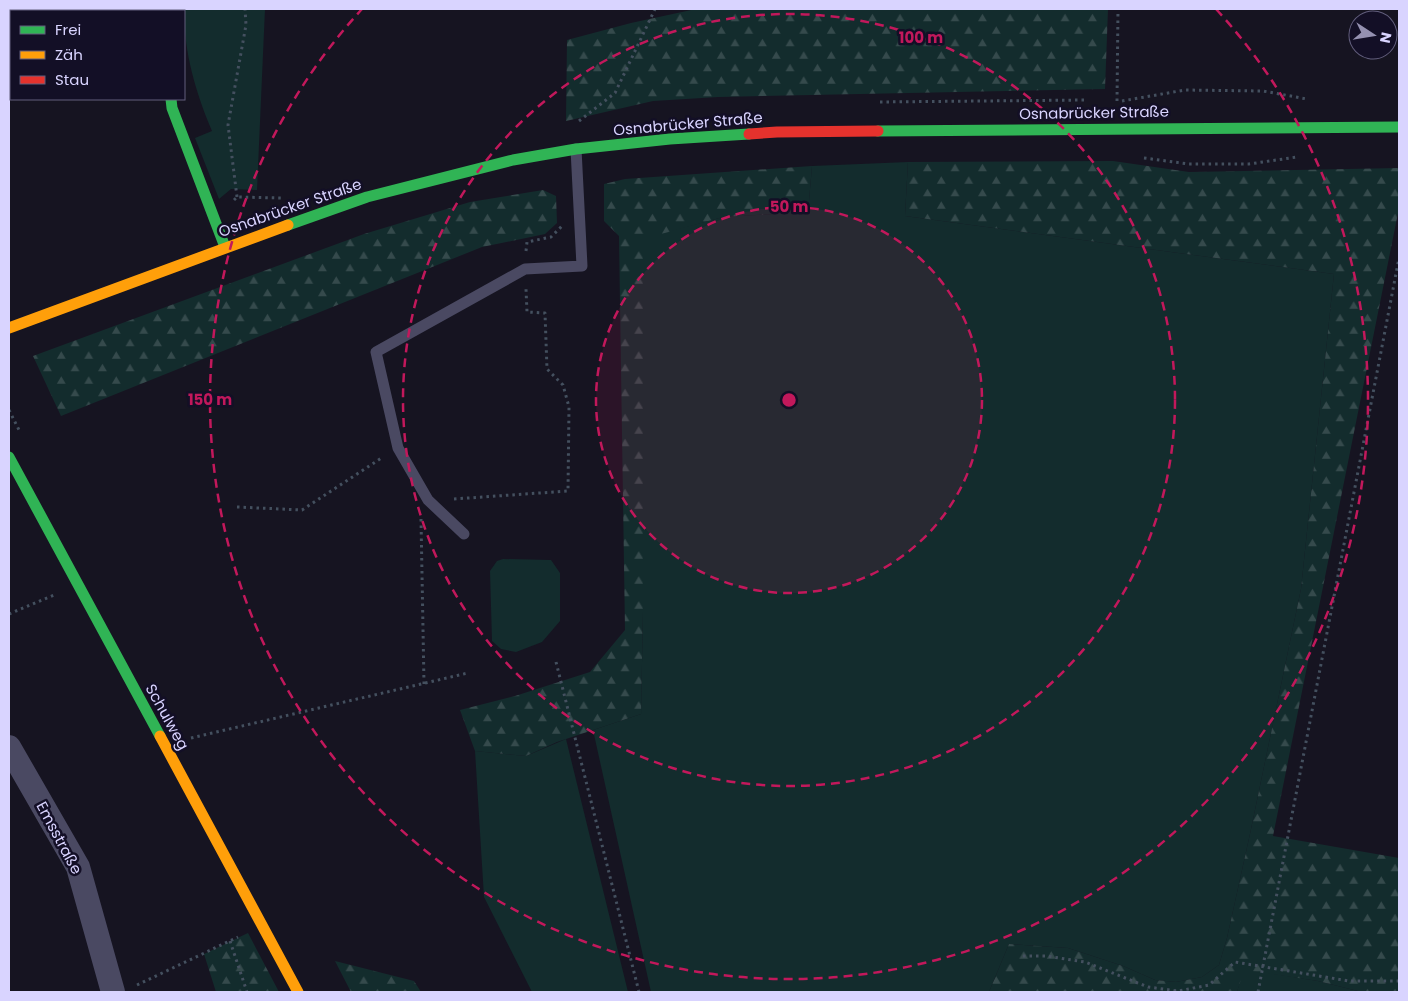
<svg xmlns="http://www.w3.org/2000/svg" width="1408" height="1001" font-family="Poppins,sans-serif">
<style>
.grass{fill:#132c2d}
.forest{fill:url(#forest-firs)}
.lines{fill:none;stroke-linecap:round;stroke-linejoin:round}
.path{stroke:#44505f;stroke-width:3;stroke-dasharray:2.5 4;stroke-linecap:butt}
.lane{stroke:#4a4962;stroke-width:11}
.street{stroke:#4a4962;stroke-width:24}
.fast{stroke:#30b455;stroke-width:11}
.slow{stroke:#ff9f0a;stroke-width:11}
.jam{stroke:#e5322d;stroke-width:11}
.ring{fill:none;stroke:#c2185b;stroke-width:2.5;stroke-dasharray:9 6}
.labels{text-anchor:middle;stroke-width:5;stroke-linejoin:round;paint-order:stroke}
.street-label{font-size:15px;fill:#d9d4ff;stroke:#130f26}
.centre{fill:#c2185b;stroke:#130f26;stroke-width:2.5}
.ring-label{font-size:15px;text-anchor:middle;font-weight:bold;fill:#c2185b;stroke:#130f26;stroke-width:5;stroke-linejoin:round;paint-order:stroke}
</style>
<defs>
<pattern id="forest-firs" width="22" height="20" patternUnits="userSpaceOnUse" patternTransform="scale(1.25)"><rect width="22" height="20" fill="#132c2d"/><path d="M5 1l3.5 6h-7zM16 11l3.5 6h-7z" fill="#354a4c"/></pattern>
</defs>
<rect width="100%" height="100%" fill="#161421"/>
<!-- grass -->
<path class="grass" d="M177 9H265L257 190 231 189 219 199 195 138 212 131C196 93 184 53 184 11H178Z
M908 162 905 216 1334 274 1301 589 1250 834 1227 938 1219 965 1202 977 1176 982 1155 980 1123 966 1068 948 1009 944 989 992H651L593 730 641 714 643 611V238L723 217 808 212 812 166Z
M503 559 551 560 560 573V621L542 642 516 652 501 649 492 641 490 571 497 561Z
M566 739 628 992H532L484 897 475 751 526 756Z
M1243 969 1318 981 1362 992H1237Z"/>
<!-- forest -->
<path class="forest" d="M696 9H1108L1105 89 718 97 653 101 566 121 567 40 631 23Z
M1113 161 1189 172 1399 168V208L1273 836 1399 858V992H1362L1318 981 1244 970 1237 992H989L1009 944 1068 948 1123 966 1155 980 1176 982 1202 977 1219 965 1227 938 1250 834 1301 589 1334 274 905 216 908 162Z
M812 166 808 212 723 217 643 239V611L641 714 557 742 526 756 475 751 460 710 515 696 590 672 625 630 619 236 604 221V184L625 179Z
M543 190 556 196 557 223 545 234 482 247 61 416 33 356 364 234 470 202Z
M248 933 279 992H280H216L204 954Z
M335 961 414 981 421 992H351Z"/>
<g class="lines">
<!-- path -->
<path class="path" d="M9 46 11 47
M1117 101 1118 9
M1122 101 1185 90 1263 91 1307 99
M880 102 1086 100
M579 121 615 93 655 9
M1144 158 1189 164H1249L1297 157
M237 197 228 125 246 25 245 9
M234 200 237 197 282 198
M526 251 527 242 551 237 562 226
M9 410 20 432
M454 499 568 491 569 407 563 385 547 369 545 313 527 312 526 289
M237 507 302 510 383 457
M421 519 424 684
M9 614 54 595
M556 662 639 992
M191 738 468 673
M230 941 247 992
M1023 956H1046L1085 962 1148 987 1178 991 1209 985 1235 962 1349 981H1399
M137 985 238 937
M1258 992 1399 258"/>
<!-- lane -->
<path class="lane" d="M464 534 428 500 398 448 376 352 525 269 582 266 576 149"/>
<!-- street -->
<path class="street" d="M160 9V11
M9 747 78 867 113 992"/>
<!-- fast -->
<path class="fast" d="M171 99 172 108 225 247
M878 131 1399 127
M288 225 367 197 513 160 576 149 670 139 749 134
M9 457 160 736"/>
<!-- slow -->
<path class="slow" d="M9 328 288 225
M160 736 298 992"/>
<!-- jam -->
<path class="jam" d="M749 134 777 132 878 131"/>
</g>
<!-- distance rings -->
<circle cx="789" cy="400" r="193" fill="#c2185b" fill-opacity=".12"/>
<g class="ring">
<circle cx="789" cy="400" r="193"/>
<circle cx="789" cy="400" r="386"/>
<path d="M1216 9A579 579 0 1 1 362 9"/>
</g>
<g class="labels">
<!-- street labels -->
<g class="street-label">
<text transform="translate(1094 113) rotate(-1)" y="5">Osnabrücker Straße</text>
<text transform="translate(688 124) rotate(-5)" y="5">Osnabrücker Straße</text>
<text transform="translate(290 208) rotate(-19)" y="5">Osnabrücker Straße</text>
<text transform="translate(167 717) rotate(61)" y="5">Schulweg</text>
<text transform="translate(59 838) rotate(62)" y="5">Emsstraße</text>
</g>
</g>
<circle cx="789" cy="400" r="8" class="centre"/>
<g class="ring-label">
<text x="921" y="43">100 m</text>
<text x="789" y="212">50 m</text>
<text x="210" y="405">150 m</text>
</g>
<!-- border -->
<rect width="1408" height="1001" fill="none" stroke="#d9d4ff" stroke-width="20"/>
<!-- legend -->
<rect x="10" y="10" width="175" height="90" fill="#130f26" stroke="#625e7d"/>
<rect x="20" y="26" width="25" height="8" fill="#30b455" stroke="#625e7d"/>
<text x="55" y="35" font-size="15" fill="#d9d4ff">Frei</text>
<rect x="20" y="51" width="25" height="8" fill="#ff9f0a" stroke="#625e7d"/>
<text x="55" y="60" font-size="15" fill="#d9d4ff">Zäh</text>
<rect x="20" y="76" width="25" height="8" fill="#e5322d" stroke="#625e7d"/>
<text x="55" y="85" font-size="15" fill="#d9d4ff">Stau</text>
<!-- north arrow -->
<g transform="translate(1373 35) rotate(102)"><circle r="24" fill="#130f26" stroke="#625e7d"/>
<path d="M0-4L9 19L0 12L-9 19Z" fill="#9591b1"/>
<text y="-8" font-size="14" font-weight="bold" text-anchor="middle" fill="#d9d4ff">N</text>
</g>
</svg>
